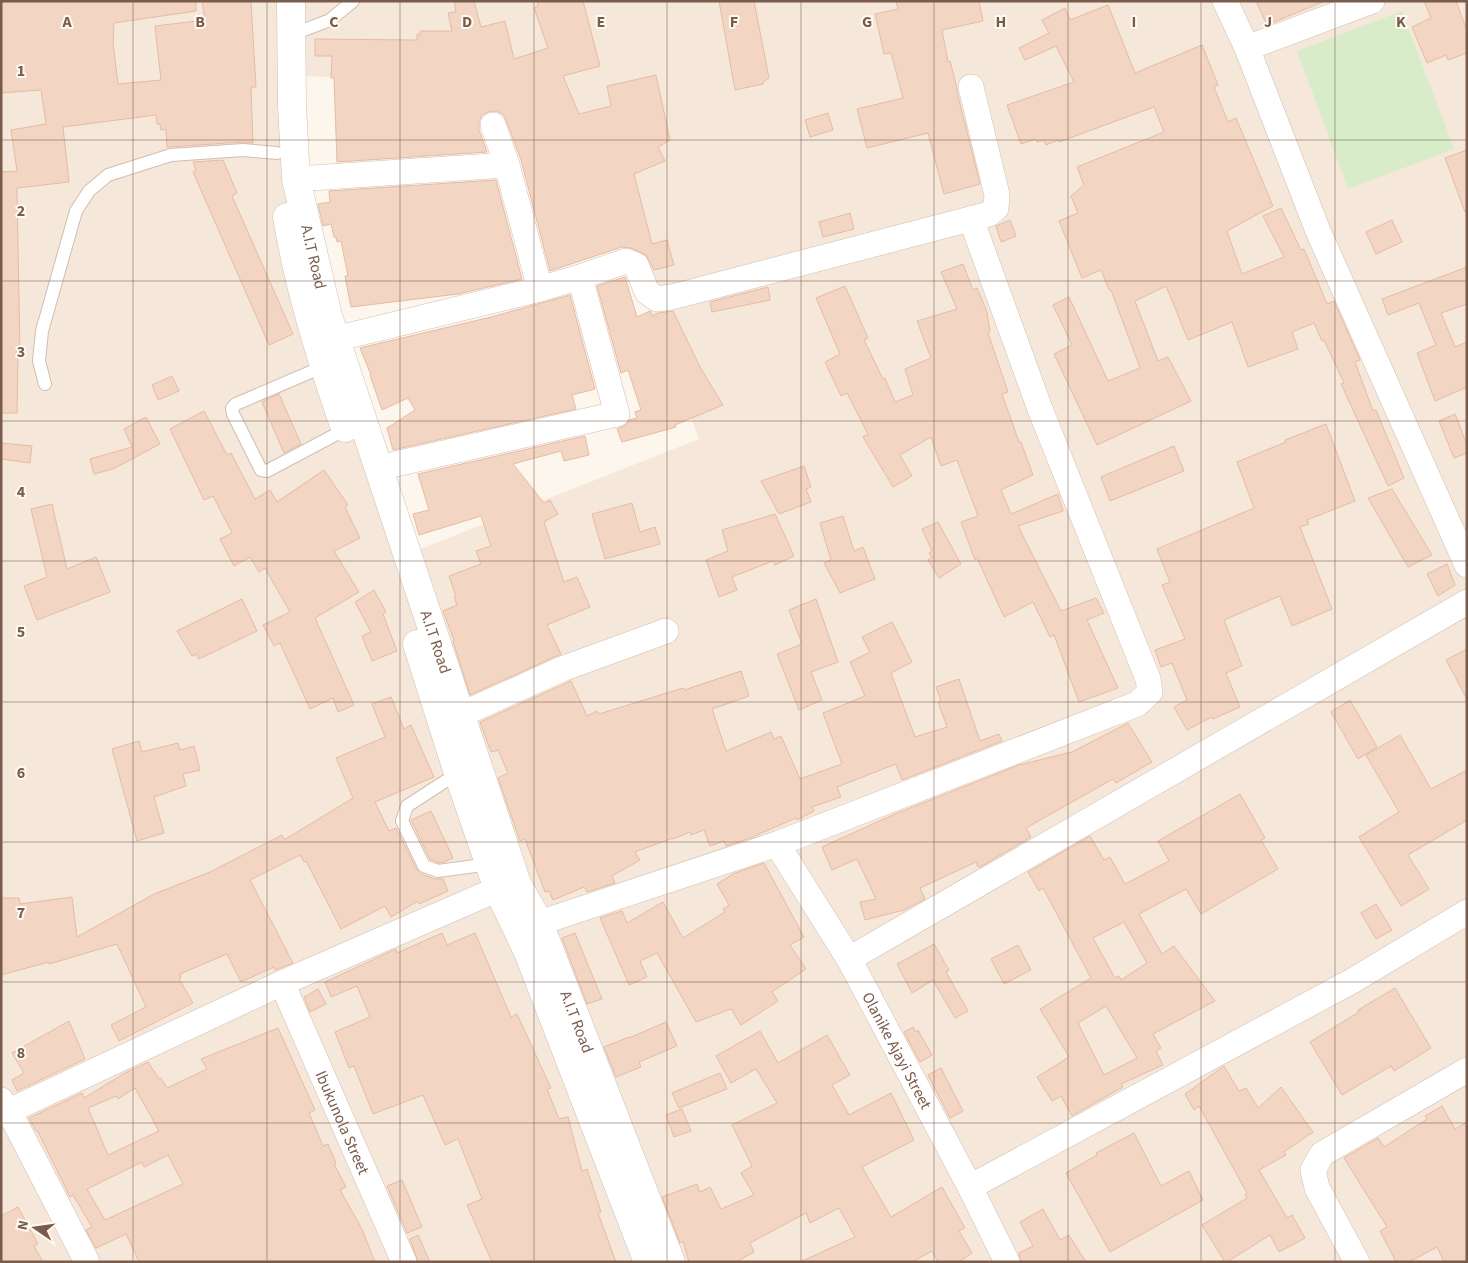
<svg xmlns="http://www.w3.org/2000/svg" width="1468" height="1263" font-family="'Source Sans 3',sans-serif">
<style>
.residential{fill:#f5e8da;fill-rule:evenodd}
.green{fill:#d8ecc9}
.building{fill:#f3d5c3;stroke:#e6bba3;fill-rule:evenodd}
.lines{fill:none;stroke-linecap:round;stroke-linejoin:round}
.service-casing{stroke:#d1beb0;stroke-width:14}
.minor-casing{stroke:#d1beb0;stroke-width:26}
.tertiary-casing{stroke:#d1beb0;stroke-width:29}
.service{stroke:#fff;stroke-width:12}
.minor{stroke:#fff;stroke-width:25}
.tertiary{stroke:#fff;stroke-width:28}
.grid{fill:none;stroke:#7a5c4d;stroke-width:1;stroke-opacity:0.55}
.labels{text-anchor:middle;stroke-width:4;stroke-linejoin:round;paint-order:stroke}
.street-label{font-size:16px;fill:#7a5c4d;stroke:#fffaf3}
.grid-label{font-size:16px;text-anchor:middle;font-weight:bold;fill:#7a5c4d;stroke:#fffaf3;stroke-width:4;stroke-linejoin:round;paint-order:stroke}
</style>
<rect width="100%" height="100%" fill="#fdf6ec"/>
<!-- residential -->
<path class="residential" d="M1 1H1467V1262H1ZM295 76 481 81 602 186 699 439 405 555 303 181Z"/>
<!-- green -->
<path class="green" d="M1402 11 1454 149 1348 189 1297 51Z"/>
<!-- building -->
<path class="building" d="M1 1H196V11L114 23 113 43 118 84 161 80 155 26 205 20 202 1H251L256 87H251L253 143 243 142 167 147 166 129 161 130 160 124H157L156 115 63 127 69 182 17 188 20 355H18L17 413H1V172L17 171 11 130 46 124 41 90 1 93Z
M454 1H474L481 27 505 21 514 59 548 48 534 8 538 6 537 1H583L600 66 563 76 579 114 611 106 607 86 656 75 670 140 658 147 665 161 634 174 652 244 667 240 674 265 654 270 646 255 631 248 622 247 550 271 521 160 506 120 503 114 496 111 488 112 482 115 479 122V130L487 152 337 162 334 78H331L332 56H315V39L417 40V34L420 35V31H452L448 13 456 12Z
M719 1H754L769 78 763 82V84L735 90Z
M896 1H979L983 21 942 30 948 62 950 61 957 88V92L980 184 944 194 928 133 867 148 857 109 903 98 891 53 884 54 875 14 898 9Z
M1256 1H1325L1267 25Z
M1424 1H1456L1467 31V53L1448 60 1446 55 1427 63 1412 27 1431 18Z
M1108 5 1135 73 1202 45 1218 85 1214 87 1228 122 1236 118 1273 206 1227 231 1242 274 1284 257 1263 216 1281 208 1301 250 1304 249 1327 304 1334 301 1360 360 1355 362 1373 411 1376 410 1404 478 1388 486 1341 384 1344 383 1324 340 1322 341 1314 323 1292 332 1298 349 1248 367 1232 322 1188 340 1166 286 1135 301 1158 361 1168 357 1191 401 1097 445 1054 354 1072 345 1053 305 1069 297 1108 381 1140 368 1111 290H1109L1101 270 1082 278 1059 221 1078 213 1071 196 1084 185 1077 167 1164 132 1154 107 1059 142 1058 140 1046 145 1044 140 1037 142 1036 139 1021 144 1007 105 1074 82 1056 46 1025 60 1019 48 1049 33 1042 20 1065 8 1070 20Z
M828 113 833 130 810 137 805 120Z
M1467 150V212H1465L1445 158Z
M223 160 237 193 232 196 293 334 269 345 193 172 196 170 193 162Z
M496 180 522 279 458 294 351 307 345 276H348L341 241 337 242 336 237H334L331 224 323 226 318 204 330 202 329 191Z
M850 213 854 229 823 237 819 222Z
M1010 220 1016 236 1001 242 996 226Z
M1392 220 1402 242 1376 254 1366 232Z
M963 264 973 290 977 288 987 312 990 332 988 333 1008 392 1002 394 1019 442H1021L1033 475 1001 490 1011 514 1058 494 1063 511 1018 526 1061 611 1096 598 1104 613 1087 620 1118 688 1079 702 1054 635 1050 637 1033 602 1004 617 977 558 975 560 961 522 978 516 957 460 941 466 931 437 900 455 912 476 893 487 863 437 868 434 847 393 841 396 825 362 840 354 816 298 845 286 868 338 864 340 883 379 885 378 895 402 913 395 905 369 931 358 917 321 957 309 941 272Z
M1467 267V304L1441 313 1455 347 1467 342V387L1435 401 1417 353 1436 345 1419 303 1388 315 1382 299Z
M625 277 637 317 650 311 652 316 658 313 673 311 700 367 723 405 675 425 676 427 622 442 617 429 626 425 629 420 637 418 635 412 641 410 628 370 621 373 597 286Z
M768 287 770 300 712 312 710 302Z
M570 295 595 389 572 395 576 409 393 450 387 428 415 410 408 398 382 410 370 375H371L360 348 491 317Z
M172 376 179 391 158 400 152 385Z
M279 394 301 444 284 453 262 402Z
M204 411 227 455 231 453 255 499 270 490 277 502 324 470 348 505 345 507 360 538 334 551 359 592 315 618 354 705 338 712 333 698 310 709 280 643 274 646 263 625 290 612 265 568 259 572 250 557 234 566 220 539 232 533 213 496 204 500 170 429Z
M1455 414 1467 445V453L1454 458 1439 421Z
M146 417 160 444 113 469 94 474 90 459 132 447 124 429Z
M1326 424 1355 501 1307 520 1309 524 1300 527 1332 609 1292 626 1280 596 1224 620 1242 666 1226 673 1240 707 1213 719 1212 717 1187 730 1174 707 1187 700 1172 663 1161 667 1155 650 1185 639 1162 585 1170 582 1157 549 1254 508 1237 462 1286 442 1285 440Z
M585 436 589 455 564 461 561 451 513 464 544 503 550 500 558 514 544 522 564 582 577 577 590 607 547 625 561 654 470 695 453 641 454 640 443 611 457 605 454 597 456 596 449 576 481 564 476 551 491 546 481 516 419 535 413 514 429 510 418 474Z
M1 443 32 446 30 463 1 459Z
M1174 446 1184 471 1110 501 1101 477Z
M804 466 811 487 806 489 811 502 779 514 761 481Z
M1392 489 1432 555 1408 567 1368 498Z
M632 503 640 532 655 527 660 544 605 559 592 514Z
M52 504 67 569 96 557 110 592 37 620 24 586 47 577 31 509Z
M775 514 794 556 775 565 773 561 732 577 737 590 719 597 706 560 728 551 722 530Z
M843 516 854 551 863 547 875 579 840 593 824 563 831 560 820 523Z
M938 522 961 564 939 578 928 560 932 557 929 553 932 551 922 529Z
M1447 564 1455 585 1438 596 1427 574Z
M374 590 386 612 383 614 397 651 372 661 362 636 371 632 355 602Z
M242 599 257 631 199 659 197 654 192 656 177 631Z
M816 599 838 662 811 672 822 700 799 710 777 654 802 644 789 610Z
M892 622 912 662 891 673 915 737 947 727 938 702 941 701 936 687 959 679 980 741 999 734 1002 741 902 780 896 764 837 787 841 797 812 807 814 811 797 820 796 818 750 838 726 846 724 841 710 846 704 830 691 835 690 832 673 839V838L635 852 640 860 612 876 615 883 587 892 584 887 553 900 549 891 545 892 525 839 520 841 498 778 508 773 498 750 491 752 480 722 571 681 587 716 597 711 599 714 683 688 684 690 741 671 749 696 712 709 726 751 771 732 774 739 781 736 800 779 842 764 823 713 865 696 850 662 870 652 862 637Z
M1467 649V699L1446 660Z
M391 697 404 729 411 725 434 777 375 802 389 831 396 828 417 870 421 874 435 879H443L448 891 419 904 418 901 391 917 385 906 341 929 306 861 304 862 300 855 250 880 293 963 275 970 274 967 241 982 227 954 180 974 181 978 179 979 193 1003 119 1041 111 1025 146 1007 117 944 49 964V962L1 975V898H19L20 904 72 897 77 937 154 894 210 872 282 835 284 840 353 798 336 758 385 737 372 704Z
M1350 700 1377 747 1358 759 1331 712Z
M1128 723 1152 762 1116 783 1113 779 1026 828 1031 837 980 867H978L976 862 920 888 925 899 904 910 865 920 860 902 876 899 857 859 832 870 822 847 895 814 1019 765 1072 752Z
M1400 735 1431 789 1467 770V820L1408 855 1429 889 1401 906 1359 837 1399 812 1366 755Z
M139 741 142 752 178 743 180 750 194 746 200 770 183 774 186 786 154 797 164 833 137 841 112 749Z
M1240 794 1265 838 1261 840 1278 869 1201 914 1186 889 1139 914 1162 954 1174 946 1215 1001 1153 1034 1161 1048 1156 1051 1163 1065 1121 1084 1123 1087 1072 1116 1061 1096 1052 1101 1037 1077 1069 1057 1040 1009 1091 978 1043 888 1039 891 1028 872 1090 836 1104 860 1110 857 1125 884 1169 861 1158 841ZM1124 922 1147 963 1121 980 1119 976 1115 978 1093 938ZM1106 1006 1137 1058 1104 1075 1078 1023Z
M431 811 453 858 444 862 439 863 430 859 411 820Z
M764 863 804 937 790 945 806 969 772 992 778 1001 741 1025 731 1009 696 1022 657 953 640 961 647 977 629 985 600 918 622 911 627 923 663 902 683 938 725 912 723 909 729 905 717 884 735 873Z
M1376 904 1392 930 1376 939 1361 913Z
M442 933 447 945 475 933 511 1017 517 1014 551 1088 547 1089 559 1119 568 1117 582 1171 587 1169 601 1212 598 1213 616 1262H492L467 1205 482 1199 458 1139 445 1145 423 1095 373 1114 354 1066 349 1068 335 1032 370 1017 357 986 331 997 325 982 396 949 397 953Z
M575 933 602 999 587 1004 562 938Z
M934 944 949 970 946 972 968 1011 955 1018 933 980 912 993 897 964Z
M1018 945 1031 970 1004 984 991 959Z
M1395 988 1431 1048 1394 1071 1391 1066 1342 1095 1310 1042 1359 1012 1358 1010Z
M318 989 326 1004 310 1012 304 997Z
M69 1021 85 1059 17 1091 12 1080 24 1073 12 1053Z
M666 1022 677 1046 639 1062 641 1067 616 1077 604 1047 629 1037V1038Z
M913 1027 915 1032 918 1030 932 1055 920 1062 904 1032Z
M278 1028 315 1110 309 1113 323 1146 328 1144 336 1163 334 1164 346 1187 340 1190 362 1229 375 1262H139L126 1234 96 1248 86 1230 92 1227 73 1195 70 1197 37 1130 36 1131 29 1118 82 1093 84 1098 123 1074 148 1062 159 1079 161 1078 167 1088 207 1069 201 1059ZM135 1088 159 1131 108 1155 88 1108 116 1096 118 1099ZM168 1155 183 1184 105 1220 87 1189 142 1162 144 1167Z
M760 1031 778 1063 827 1035 850 1075 832 1085 849 1115 891 1093 914 1140 862 1167 891 1217 942 1187 965 1228 959 1231 972 1253 959 1262H938L932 1251 912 1262H800L855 1237 839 1208 810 1223 806 1213 750 1243 754 1252 736 1262H689L683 1241 680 1243 662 1197 697 1184 700 1192 710 1187 721 1209 754 1195 741 1173 752 1166 732 1125 777 1103 756 1069 731 1083 716 1056Z
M1224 1066 1239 1091 1246 1088 1258 1108 1281 1087 1313 1132 1284 1152 1286 1155 1259 1170 1287 1218 1292 1215 1305 1238 1279 1252 1270 1235 1227 1262H1225L1202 1225 1247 1198 1245 1195 1247 1193 1199 1106 1194 1110 1185 1094Z
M941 1068 963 1111 950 1118 928 1075Z
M720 1073 727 1089 679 1108 672 1093Z
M1442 1106 1455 1129 1467 1122V1262H1444L1437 1247 1409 1262H1396L1380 1231 1387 1227 1344 1158 1378 1138 1384 1147 1427 1119 1425 1116Z
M682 1109 691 1131 674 1137 666 1115Z
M1134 1133 1161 1186 1189 1171 1203 1200 1110 1252 1066 1173 1097 1155 1096 1153Z
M402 1180 422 1227 407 1233 387 1186Z
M18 1207 38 1244 34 1246 43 1262H1V1216Z
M1043 1209 1060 1240 1069 1235 1086 1262H1021L1019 1253 1033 1246 1020 1222Z
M418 1235 430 1262H418L410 1239Z"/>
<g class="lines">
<defs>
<path id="service" d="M291 35 330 20 353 1
M327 365 236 404 232 408 233 414 261 470 267 471 348 428
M45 384 39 361 42 331 76 211 89 191 108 175 171 155 243 150 277 153
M458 773 407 806 402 821 424 866 438 871 490 864"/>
<g id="minor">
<path d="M1225 1 1247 48 1318 231 1467 565"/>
<path d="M1247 48 1372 1"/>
<path d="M493 125 507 165 540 289"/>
<path d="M296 179 507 165"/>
<path d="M335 339 540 289 580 277 626 261 636 265 647 292 657 299 672 297 989 214 996 208 997 195 971 87"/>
<path d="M378 468 617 414 580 277"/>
<path d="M460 715 562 669 666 631"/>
<path id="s1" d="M777 844 849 959 970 1187 1007 1262"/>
<path d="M539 923 777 844 1137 704 1150 692 1148 679 1040 409 971 219"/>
<path d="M849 959 1467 602"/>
<path id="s2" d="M282 983 404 1262"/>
<path d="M1 1100 9 1111 87 1262"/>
<path d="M9 1111 282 983 498 889"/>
<path d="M970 1187 1352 981 1467 912"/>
<path d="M1357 1262 1317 1188 1313 1170 1322 1154 1467 1070"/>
</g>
<g id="tertiary">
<path id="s3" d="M291 1 292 105 296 179 328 316 517 884 539 923 671 1262"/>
<path d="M287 217C299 289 321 359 345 428"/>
<path d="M417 644 458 773 498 889 528 952 648 1262"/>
</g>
</defs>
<!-- service casing -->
<use href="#service" class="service-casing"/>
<!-- minor casing -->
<use href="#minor" class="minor-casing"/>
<!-- tertiary casing -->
<use href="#tertiary" class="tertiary-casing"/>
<!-- service -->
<use href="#service" class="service"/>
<!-- minor -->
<use href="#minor" class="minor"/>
<!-- tertiary -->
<use href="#tertiary" class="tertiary"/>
</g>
<!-- grid -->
<path class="grid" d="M133 1V1262M267 1V1262M400 1V1262M534 1V1262M667 1V1262M801 1V1262M934 1V1262M1068 1V1262M1201 1V1262M1335 1V1262M1 140H1467M1 281H1467M1 421H1467M1 561H1467M1 702H1467M1 842H1467M1 982H1467M1 1123H1467"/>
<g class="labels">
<!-- street labels -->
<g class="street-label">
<text dy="6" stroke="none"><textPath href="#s3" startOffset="258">A.I.T Road</textPath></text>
<text dy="6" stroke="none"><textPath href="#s3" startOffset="662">A.I.T Road</textPath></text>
<text dy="6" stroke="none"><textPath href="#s3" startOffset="1068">A.I.T Road</textPath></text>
<text dy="6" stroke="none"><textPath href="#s1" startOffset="239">Olanike Ajayi Street</textPath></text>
<text dy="6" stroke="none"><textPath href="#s2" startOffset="152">Ibukunola Street</textPath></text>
</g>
</g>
<g class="grid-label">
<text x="67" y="27">A</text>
<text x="200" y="27">B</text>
<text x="334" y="27">C</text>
<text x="467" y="27">D</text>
<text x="601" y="27">E</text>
<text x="734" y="27">F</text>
<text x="867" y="27">G</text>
<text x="1001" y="27">H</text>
<text x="1134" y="27">I</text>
<text x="1268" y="27">J</text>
<text x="1401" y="27">K</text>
<text x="21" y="76">1</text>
<text x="21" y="216">2</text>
<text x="21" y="357">3</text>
<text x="21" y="497">4</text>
<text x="21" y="637">5</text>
<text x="21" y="778">6</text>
<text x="21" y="918">7</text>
<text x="21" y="1058">8</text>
</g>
<!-- border -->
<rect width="1468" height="1263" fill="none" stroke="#7a5c4d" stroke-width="5"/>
<!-- north arrow -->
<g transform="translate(35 1228) rotate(283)" stroke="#fffaf3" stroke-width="4" paint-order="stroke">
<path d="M0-4L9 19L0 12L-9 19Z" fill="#7a5c4d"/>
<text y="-8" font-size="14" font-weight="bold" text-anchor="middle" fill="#7a5c4d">N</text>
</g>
</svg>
